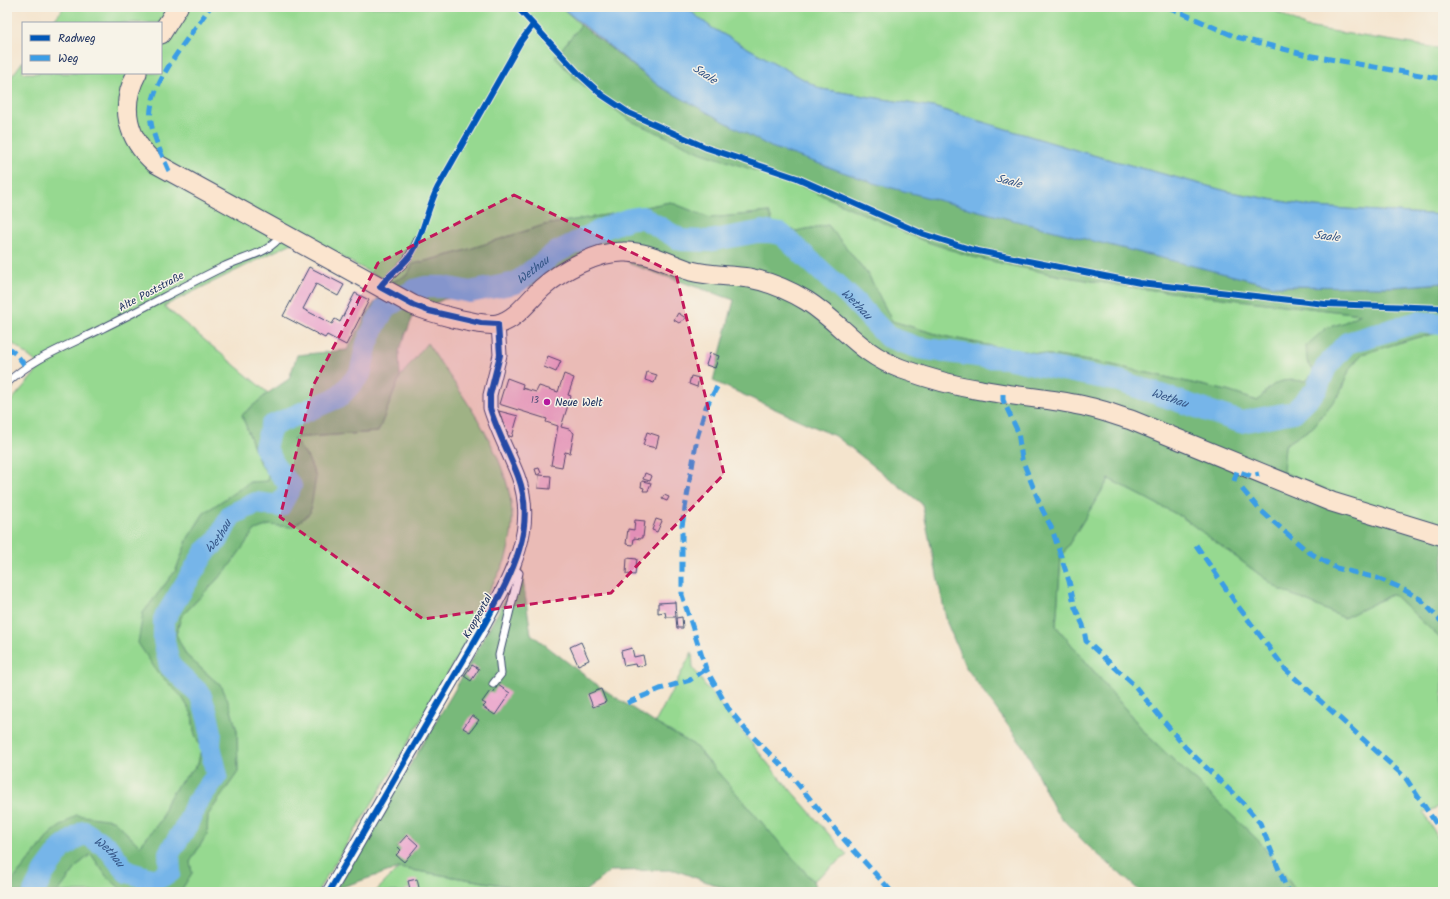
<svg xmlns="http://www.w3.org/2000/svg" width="1450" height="899" font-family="Kalam,sans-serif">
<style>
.green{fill:#96d990;stroke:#588477}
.forest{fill:#78b97a;stroke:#4a746c}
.water{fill:#76b5e9;stroke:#4872a4}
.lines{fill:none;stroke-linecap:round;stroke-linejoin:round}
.river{stroke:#76b5e9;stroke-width:22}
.building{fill:#ecadcf}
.service-casing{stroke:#3c4a6f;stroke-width:9}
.minor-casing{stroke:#3c4a6f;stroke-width:15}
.secondary-casing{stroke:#3c4a6f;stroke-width:21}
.service{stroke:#fff;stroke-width:7}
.minor{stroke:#fff;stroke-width:13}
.secondary{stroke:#fbe5cf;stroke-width:19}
.quiet{stroke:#3b9de6;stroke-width:5;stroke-dasharray:10 5;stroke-linecap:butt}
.cycleway-casing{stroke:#f7f3e8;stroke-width:8}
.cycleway{stroke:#0057b8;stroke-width:6}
.marked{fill:#c2185b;fill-opacity:0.2;stroke:#c2185b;stroke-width:3;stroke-dasharray:8 5;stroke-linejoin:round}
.poi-dot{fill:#b5179e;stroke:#f7f3e8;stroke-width:1.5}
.labels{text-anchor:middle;stroke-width:3;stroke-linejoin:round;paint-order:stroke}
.number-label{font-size:9px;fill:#4f4e7a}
.street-label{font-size:11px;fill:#1b2f5e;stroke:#f7f3e8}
.poi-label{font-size:11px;fill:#1b2f5e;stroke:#f7f3e8;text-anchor:start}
.water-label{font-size:12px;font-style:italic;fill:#365788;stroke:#f7f3e8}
</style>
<rect width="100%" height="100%" fill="#f7f3e8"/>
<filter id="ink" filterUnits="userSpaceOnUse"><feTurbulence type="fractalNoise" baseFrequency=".025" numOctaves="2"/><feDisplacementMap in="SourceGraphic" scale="8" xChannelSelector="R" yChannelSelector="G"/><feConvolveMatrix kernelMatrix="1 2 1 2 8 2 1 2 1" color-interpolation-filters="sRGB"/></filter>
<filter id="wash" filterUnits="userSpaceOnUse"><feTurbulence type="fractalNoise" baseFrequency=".012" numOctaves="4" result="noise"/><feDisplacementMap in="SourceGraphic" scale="16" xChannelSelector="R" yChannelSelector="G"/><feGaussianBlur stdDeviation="0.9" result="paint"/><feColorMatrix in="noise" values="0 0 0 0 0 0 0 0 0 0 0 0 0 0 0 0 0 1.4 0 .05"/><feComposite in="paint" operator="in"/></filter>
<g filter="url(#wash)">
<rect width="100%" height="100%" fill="#f4e4cd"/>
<!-- green -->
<path class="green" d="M64 7H561L581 25 555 57 758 170 799 185 922 240 973 257 1061 276 1137 288 1361 314 1343 323 1326 328 1307 361 1314 372 1306 381C1281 379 1274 380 1258 401L1227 391 1108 364 992 346 943 336 892 321 869 276 828 225 796 231 773 225 769 212 710 218 670 202 606 215 544 225 457 253 414 264 407 275 390 283 304 237 164 306 268 393 242 415 260 464 268 474V482H250L204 513 188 538 176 570 143 613 158 673 182 697 192 714 194 732 201 749 198 764 178 785 166 803 161 820 140 846 113 820 51 833 14 879 7 873V406L41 366 7 339V83L23 61V73H161V23H52Z
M685 7H1268L1306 27 1443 49V215L1314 207 1230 192 1089 154 933 107 821 89 712 28Z
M1443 332V537L1283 472 1285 445 1313 427 1340 393 1350 368 1362 354 1415 338Z
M427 343C462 396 521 468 511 535 509 545 507 559 502 567 492 587 481 600 477 622L392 771 317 892H180L192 873 190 862 207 834 208 815 238 772 237 730 222 687 186 655 176 635 181 617 228 568 255 530 269 525 293 527 308 458 293 438 378 432 400 377Z
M1109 479 1182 517 1279 589 1344 618 1393 594 1443 641V801L1438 807 1424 813 1443 847V892H1297L1259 841 1148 736 1056 626 1061 557Z
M692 652 693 668 707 688 774 771 847 855 813 881 694 745 655 723Z
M91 854 107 877 125 892H58L79 864Z
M399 868 508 886 510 892H375Z"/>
<!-- forest -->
<path class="forest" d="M581 25 659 86 1201 267 1274 286 1393 287 1443 283V332L1415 338 1362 354 1350 368 1340 393 1313 427 1285 445 1283 472 1443 537V641L1393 594 1344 618 1279 589 1182 517 1109 479 1061 557 1056 626 1148 736 1259 841 1297 892H1141L1086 844 1056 812 1025 749 965 666 947 623 922 504 837 437 713 381 734 300 630 264 616 248 532 286 482 296 444 299 414 314 399 351 400 377 378 432 293 438 308 458 316 477 310 513 293 527 269 525 255 530 228 568 181 617 176 634 186 655 222 687 230 706 237 731 238 772 208 815 207 834 190 862 192 873 180 892H125L107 877 91 854 79 864 58 892H7L14 879 51 833 76 815 113 820 140 846 161 820 166 803 178 785 198 764 201 749 194 732 192 714 182 697 158 673 138 643 143 613 176 570 188 538 204 513 250 482 268 481V474L260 464 242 415 268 393 289 379 297 355 347 350 369 310 390 283 407 275 413 264 457 253 544 225 606 215 670 202 710 218 769 212 773 225 796 231 828 225 869 276 892 321 943 336 992 346 1108 364 1227 391 1258 401C1274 380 1281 379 1306 381L1314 372 1307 361 1306 346 1326 328 1343 323 1361 314 1137 288 1061 276 973 257 922 240 799 185 702 153 629 120 575 79 555 57Z
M520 561 531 634 597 685 655 723 694 745 813 881 817 892H734L675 870 610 871 584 892H510L508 886 399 868 336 889 453 693 511 589 520 571Z"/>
<!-- water -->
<path class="water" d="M561 7H685L712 28 821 89 933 107 1089 154 1230 192 1314 207 1443 215V283L1393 287 1274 286 1081 238 877 184 771 147 659 86Z"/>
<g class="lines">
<!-- river -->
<path class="river" id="s1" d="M34 892 43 874 62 848 84 832 108 848 127 872 155 880 170 872 169 853 187 825 196 803 217 775 210 746 211 732 207 714 200 694 170 666 164 641V619L205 552 218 540 231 515 256 503 280 506 291 486 276 468 265 447 271 426 339 397 360 374 367 344 376 323 385 308 414 290 426 287H444L470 292 516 283 555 253 605 228 629 219 642 217 681 240 709 241 763 231 781 234 855 302 888 337 919 348 984 357 1007 358 1042 366 1119 381 1241 422 1294 412 1316 390 1326 367 1347 343 1418 322 1443 324"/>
</g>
<g id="blocks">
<!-- building -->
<path class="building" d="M309 267 344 285 338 296 316 284 303 309 332 324 335 319 340 322 355 293 369 300 346 345 327 335 325 338 283 316Z
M678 313 686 318 679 323 674 320Z
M710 353 719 356 715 368 706 365Z
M548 356 561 361 556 372 544 367Z
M647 372 657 375 654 383 645 380Z
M564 374 574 378 568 395 571 396 561 427 569 429 574 433 570 453 565 452 562 467 551 465 558 426 546 422 547 419 499 404 507 378 523 384 522 388 536 392 539 386 558 392Z
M691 376 699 378 697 387 689 384Z
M499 411 518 416 512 437 507 435 508 431 505 430Z
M647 432 659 436 656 448 643 445Z
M539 468 541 473 537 475 535 469Z
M645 473 652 476 650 481 643 479Z
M539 475 551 476 550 489 538 488Z
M642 481 651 483 648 491H643L644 488 641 487Z
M664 495 669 497 667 501 662 499Z
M656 519 662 521 657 532 652 530Z
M635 520 645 521 643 537H641V539L634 538 633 545 626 544 628 529 634 530Z
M627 558 637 559 635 575 626 574Z
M675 602 676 617H666L665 612 658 613V603Z
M682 617 683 628H677L676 618Z
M581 642 589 660 578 665 570 647Z
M632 648 634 657 643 655 645 665 636 667 635 664 624 666 621 651Z
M472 665 479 669 471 681 464 676Z
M498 685 510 693 495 715 483 707 486 704 482 702 490 691 493 693Z
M601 689 606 702 593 707 588 694Z
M472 715 479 720 470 732 463 728Z
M407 835 418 845 404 862 396 855 401 850 397 846Z
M417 879 420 892H406L405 890 410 889 408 881Z"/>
</g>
</g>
<g filter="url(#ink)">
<use href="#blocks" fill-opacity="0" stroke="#3c4a6f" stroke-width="1"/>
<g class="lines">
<defs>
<path id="service" d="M380 287C387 278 396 272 403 264 410 257 414 248 418 239
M7 383C32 358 70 345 101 329 142 309 182 287 223 267 243 257 270 254 282 234
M493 684 501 674 499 655 519 573 513 568"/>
<path id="minor" d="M329 892 485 623C510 577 538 529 518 476 509 453 497 431 490 408V395L500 355 498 324"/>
<path id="secondary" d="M161 34 178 7
M137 73C119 106 127 139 155 163L413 305C429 312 480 327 497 324 515 321 529 300 542 288 562 270 596 252 623 252 648 251 668 264 691 271 710 276 730 275 749 278 770 282 789 290 807 301 843 324 858 353 902 369 927 378 954 386 981 390 1012 396 1044 398 1074 404 1094 407 1112 414 1131 420L1332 502 1443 536"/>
</defs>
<!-- service casing -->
<use href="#service" class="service-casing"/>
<!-- minor casing -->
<use href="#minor" class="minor-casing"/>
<!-- secondary casing -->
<use href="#secondary" class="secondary-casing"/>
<!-- service -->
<use href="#service" class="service"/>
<!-- minor -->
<use href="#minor" class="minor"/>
<!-- secondary -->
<use href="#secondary" class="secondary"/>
<!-- quiet -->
<path class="quiet" d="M1168 7 1236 37 1307 55 1443 79
M169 171C163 157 153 137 151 122 145 87 191 36 210 7
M7 347 17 355 26 367
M717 387 706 407 697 438 682 526V595L706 669 728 708 745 729 787 771 839 834 892 892
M1003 394V400L1018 432 1022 459 1041 507 1052 529 1069 581 1075 608 1083 625 1086 641 1134 685 1185 747 1243 803 1260 823 1288 892
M1234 481 1237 471 1251 476 1259 474
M1242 489 1259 509 1307 551 1336 568 1377 578 1399 587 1420 599 1443 623
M1196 545 1237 605 1286 670 1405 777 1443 834
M627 703 660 689 690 680 706 669"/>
<defs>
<path id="cycleway" d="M517 7 579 74 602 95 629 113 707 148 797 178 923 234 973 250 1140 283 1325 304 1443 308
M329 892 485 623C510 577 538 529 518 476 509 453 497 431 490 408V395L500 355 498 324 481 323 429 311 413 305 380 287C389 274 403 267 412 253 424 233 427 208 438 187L521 41 533 25"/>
</defs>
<!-- cycleway casing -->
<use href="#cycleway" class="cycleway-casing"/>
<!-- cycleway -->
<use href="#cycleway" class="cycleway"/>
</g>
</g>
<!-- marked area -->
<path class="marked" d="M514 195 676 274 724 474 611 593 423 619 280 517 313 386 378 263Z"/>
<!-- markers -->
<circle class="poi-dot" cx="547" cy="402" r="4"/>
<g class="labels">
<!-- number labels -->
<g class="number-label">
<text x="358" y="306">1</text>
<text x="535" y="403">13</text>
</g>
<!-- street labels -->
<g class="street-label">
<text transform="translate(151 291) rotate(-28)" y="4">Alte Poststraße</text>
<text transform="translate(477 616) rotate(-61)" y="4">Kroppental</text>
</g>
<!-- poi labels -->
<g class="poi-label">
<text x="555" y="406">Neue Welt</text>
</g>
<!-- water labels -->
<g class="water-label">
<text transform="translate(705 74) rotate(33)" y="4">Saale</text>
<text transform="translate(1009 181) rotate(15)" y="4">Saale</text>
<text transform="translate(1327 236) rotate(6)" y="4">Saale</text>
<text dy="4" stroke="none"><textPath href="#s1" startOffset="1072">Wethau</textPath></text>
<text dy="4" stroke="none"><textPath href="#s1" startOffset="1444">Wethau</textPath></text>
<text dy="4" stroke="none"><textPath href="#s1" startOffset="1779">Wethau</textPath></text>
<text dy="4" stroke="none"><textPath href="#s1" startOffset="568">Wethau</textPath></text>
<text dy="4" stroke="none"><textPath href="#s1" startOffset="112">Wethau</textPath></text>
</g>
</g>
<!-- margin -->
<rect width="1450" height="899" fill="none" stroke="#f7f3e8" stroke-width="24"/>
<!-- legend -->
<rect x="22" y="22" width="140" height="52" fill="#f7f3e8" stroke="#9fa5b1"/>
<rect x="30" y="35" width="20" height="6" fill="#0057b8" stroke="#9fa5b1"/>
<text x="58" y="42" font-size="12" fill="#1b2f5e">Radweg</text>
<rect x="30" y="55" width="20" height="6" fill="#3b9de6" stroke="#9fa5b1"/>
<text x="58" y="62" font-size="12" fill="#1b2f5e">Weg</text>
</svg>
